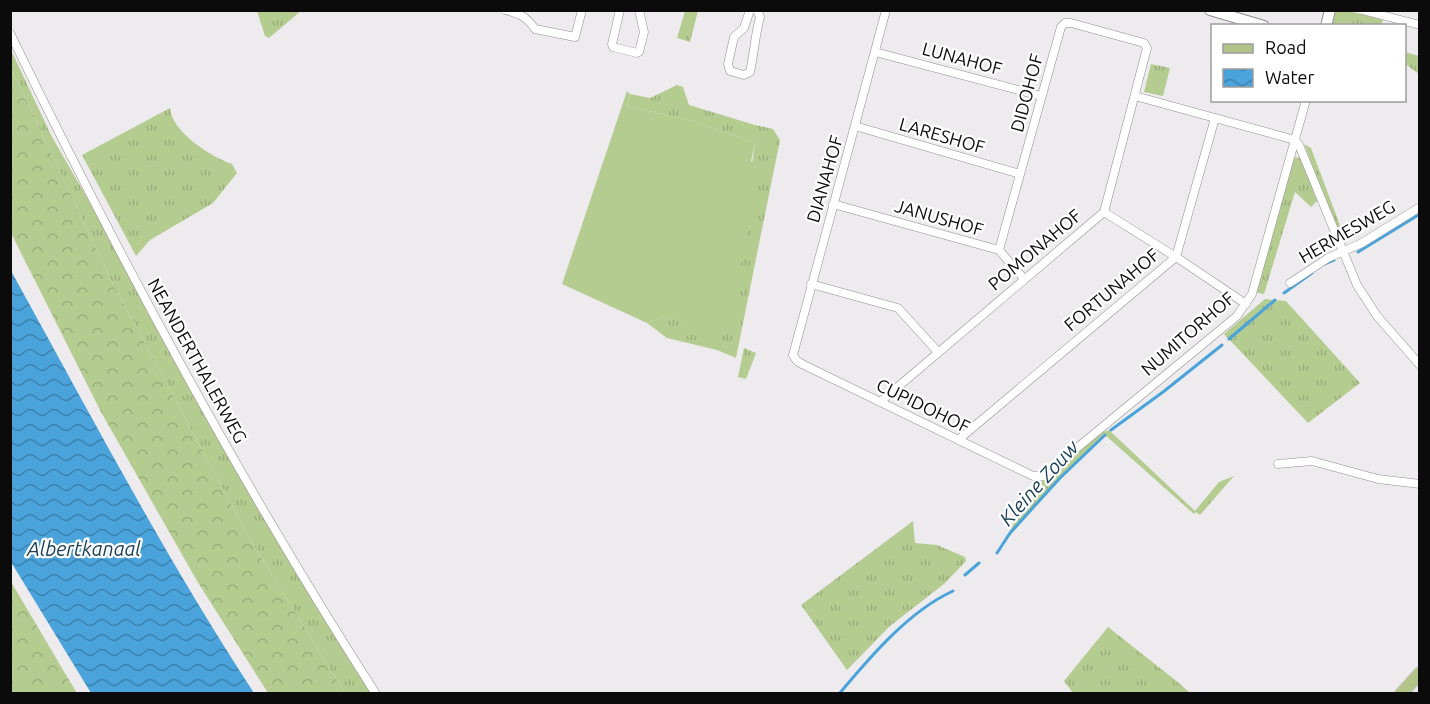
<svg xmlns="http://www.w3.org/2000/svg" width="1430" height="704" font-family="Ubuntu,sans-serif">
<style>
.grass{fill:url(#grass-tufts)}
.forest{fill:url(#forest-crowns)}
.garden{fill:#b5cc91}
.water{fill:url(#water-waves)}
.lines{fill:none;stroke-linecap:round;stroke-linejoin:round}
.stream{stroke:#4aa3db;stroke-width:3}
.street-casing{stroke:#918e91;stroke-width:9}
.secondary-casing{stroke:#918e91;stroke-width:12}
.primary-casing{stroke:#cac9ca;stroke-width:14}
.street{stroke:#fff;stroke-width:8}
.secondary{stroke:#fff;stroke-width:10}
.primary{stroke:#b3c488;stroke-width:12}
.labels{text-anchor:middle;stroke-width:4.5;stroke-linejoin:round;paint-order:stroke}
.street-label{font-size:18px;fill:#0c0b0c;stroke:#fff}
.water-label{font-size:20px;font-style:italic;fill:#193e56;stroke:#fff}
</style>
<defs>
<pattern id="grass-tufts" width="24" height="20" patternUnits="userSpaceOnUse" patternTransform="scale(1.5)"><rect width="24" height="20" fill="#b5cc91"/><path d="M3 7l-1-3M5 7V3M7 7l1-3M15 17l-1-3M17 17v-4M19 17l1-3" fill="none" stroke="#9aae7c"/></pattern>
<pattern id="forest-crowns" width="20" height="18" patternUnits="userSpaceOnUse" patternTransform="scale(1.5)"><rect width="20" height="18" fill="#b5cc91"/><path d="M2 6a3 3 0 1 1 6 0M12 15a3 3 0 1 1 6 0" fill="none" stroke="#9aae7c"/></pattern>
<pattern id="water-waves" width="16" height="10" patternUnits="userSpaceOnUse" patternTransform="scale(1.5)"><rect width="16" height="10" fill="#4aa3db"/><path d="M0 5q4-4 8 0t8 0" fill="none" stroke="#3c83b0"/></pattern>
</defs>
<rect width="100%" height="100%" fill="#eeebee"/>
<!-- grass -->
<path class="grass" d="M257 11V10L301 11 269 38 265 36Z
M685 11H698L690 42 677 38Z
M1336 11H1349L1383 20 1381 25H1332Z
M10 48 52 137 115 246 155 322 373 693H345L251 541 112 282 11 68Z
M1405 52 1419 56V74L1405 64Z
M1151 64 1170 68 1163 96 1144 92Z
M677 85 683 87 689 105 755 125 773 129 780 140 736 358 717 350 667 338 647 323 663 317 727 331 755 143 696 122 627 106 630 94 650 98Z
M170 108C172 132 211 157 232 164L237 173 213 203 150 240 136 256 82 155Z
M1304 144 1311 148 1347 244 1341 239Z
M1293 157 1301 158 1317 201 1311 207 1295 192 1264 294 1254 292Z
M1265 299 1286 301 1360 383 1308 423 1224 334Z
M744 348 756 353 746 379 738 377Z
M1109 430 1195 511 1219 482 1234 476 1200 515 1196 512 1194 514 1104 434 1048 491 1004 543 1034 483H1040L1101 433Z
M913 521 915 543 937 545 965 557 966 561 944 584 890 626 847 670 801 605Z
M1108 627 1179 683 1190 693H1073L1064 681Z"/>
<!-- forest -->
<path class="forest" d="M11 68 112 282 251 541 345 693H268L197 581 101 412 11 233Z
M10 580 69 680 77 693H11Z"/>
<!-- garden -->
<path class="garden" d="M627 91 630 94 627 106 696 122 755 143 751 161 761 170 727 332 663 317 647 323 562 284Z"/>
<!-- water -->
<path class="water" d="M10 269C89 412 165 557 254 693H91L11 562Z"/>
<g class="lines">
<!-- stream -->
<path class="stream" d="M1358 252 1420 214
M1324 264 1334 260
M1284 293 1312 273
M1229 339 1275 300
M1111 430 1163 392 1222 345
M997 553 1010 533 1060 478 1105 435
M965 575 979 563
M839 694C870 657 909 611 953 591"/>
<defs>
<path id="street" d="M505 10C520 14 526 16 535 29L575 37 582 10
M620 10 612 44 613 47 637 53 639 52 644 32 639 10
M750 10 744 28 734 37 728 64 730 71 744 75 750 72C754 53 755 36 760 17L757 10
M886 10 793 355 797 361 804 365 1033 476H1043L1237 316 1252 294 1306 100
M1362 10 1420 25
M10 33C120 260 240 482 376 694
M875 52 1041 96
M1135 96 1295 140 1299 145 1357 285 1377 316 1420 365
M855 126 1020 174
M833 204 999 250 1024 279
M1104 212 1176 257 1246 304
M1290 283 1328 258 1362 243 1420 207
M811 284 898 308 938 352
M880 402 1104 212 1147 48 1144 43 1071 23H1065L1061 27 999 250
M958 440 1176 257 1215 118
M1278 464 1312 461 1378 479 1420 484"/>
<path id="secondary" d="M1210 10 1264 26
M1326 26 1330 10"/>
<path id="primary" d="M1401 694 1420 673"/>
</defs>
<!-- street casing -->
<use href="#street" class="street-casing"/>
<!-- secondary casing -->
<use href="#secondary" class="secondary-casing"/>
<!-- primary casing -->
<use href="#primary" class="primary-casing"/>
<!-- street -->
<use href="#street" class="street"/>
<!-- secondary -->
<use href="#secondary" class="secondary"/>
<!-- primary -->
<use href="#primary" class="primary"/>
</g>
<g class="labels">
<!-- street labels -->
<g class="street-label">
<text transform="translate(962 59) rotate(15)" y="6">LUNAHOF</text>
<text transform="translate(1027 93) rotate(-75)" y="6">DIDOHOF</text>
<text transform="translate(942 136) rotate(16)" y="6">LARESHOF</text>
<text transform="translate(825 179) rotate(-74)" y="6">DIANAHOF</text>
<text transform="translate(939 218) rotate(16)" y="6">JANUSHOF</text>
<text transform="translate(1347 232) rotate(-30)" y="6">HERMESWEG</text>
<text transform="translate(1035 250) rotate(-40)" y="6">POMONAHOF</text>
<text transform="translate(1112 290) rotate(-40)" y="6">FORTUNAHOF</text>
<text transform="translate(1188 334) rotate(-41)" y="6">NUMITORHOF</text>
<text transform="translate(197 361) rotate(61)" y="6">NEANDERTHALERWEG</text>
<text transform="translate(923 406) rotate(26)" y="6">CUPIDOHOF</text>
</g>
<!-- water labels -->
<g class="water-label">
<text transform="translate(1039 483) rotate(-48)" y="7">Kleine Zouw</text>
<text x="84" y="556">Albertkanaal</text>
</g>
</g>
<!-- border -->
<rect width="1430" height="704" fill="none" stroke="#0c0b0c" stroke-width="24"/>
<!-- legend -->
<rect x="1211" y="24" width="195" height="78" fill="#ffffff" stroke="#9e9d9e" stroke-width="1.5"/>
<rect x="1223" y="44" width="30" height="9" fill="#b3c488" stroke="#9e9d9e" stroke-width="1.5"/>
<text x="1265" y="54" font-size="18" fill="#0c0b0c">Road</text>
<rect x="1223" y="69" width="30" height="18" fill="url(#water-waves)" stroke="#9e9d9e" stroke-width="1.5"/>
<text x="1265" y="84" font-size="18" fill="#0c0b0c">Water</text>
</svg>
